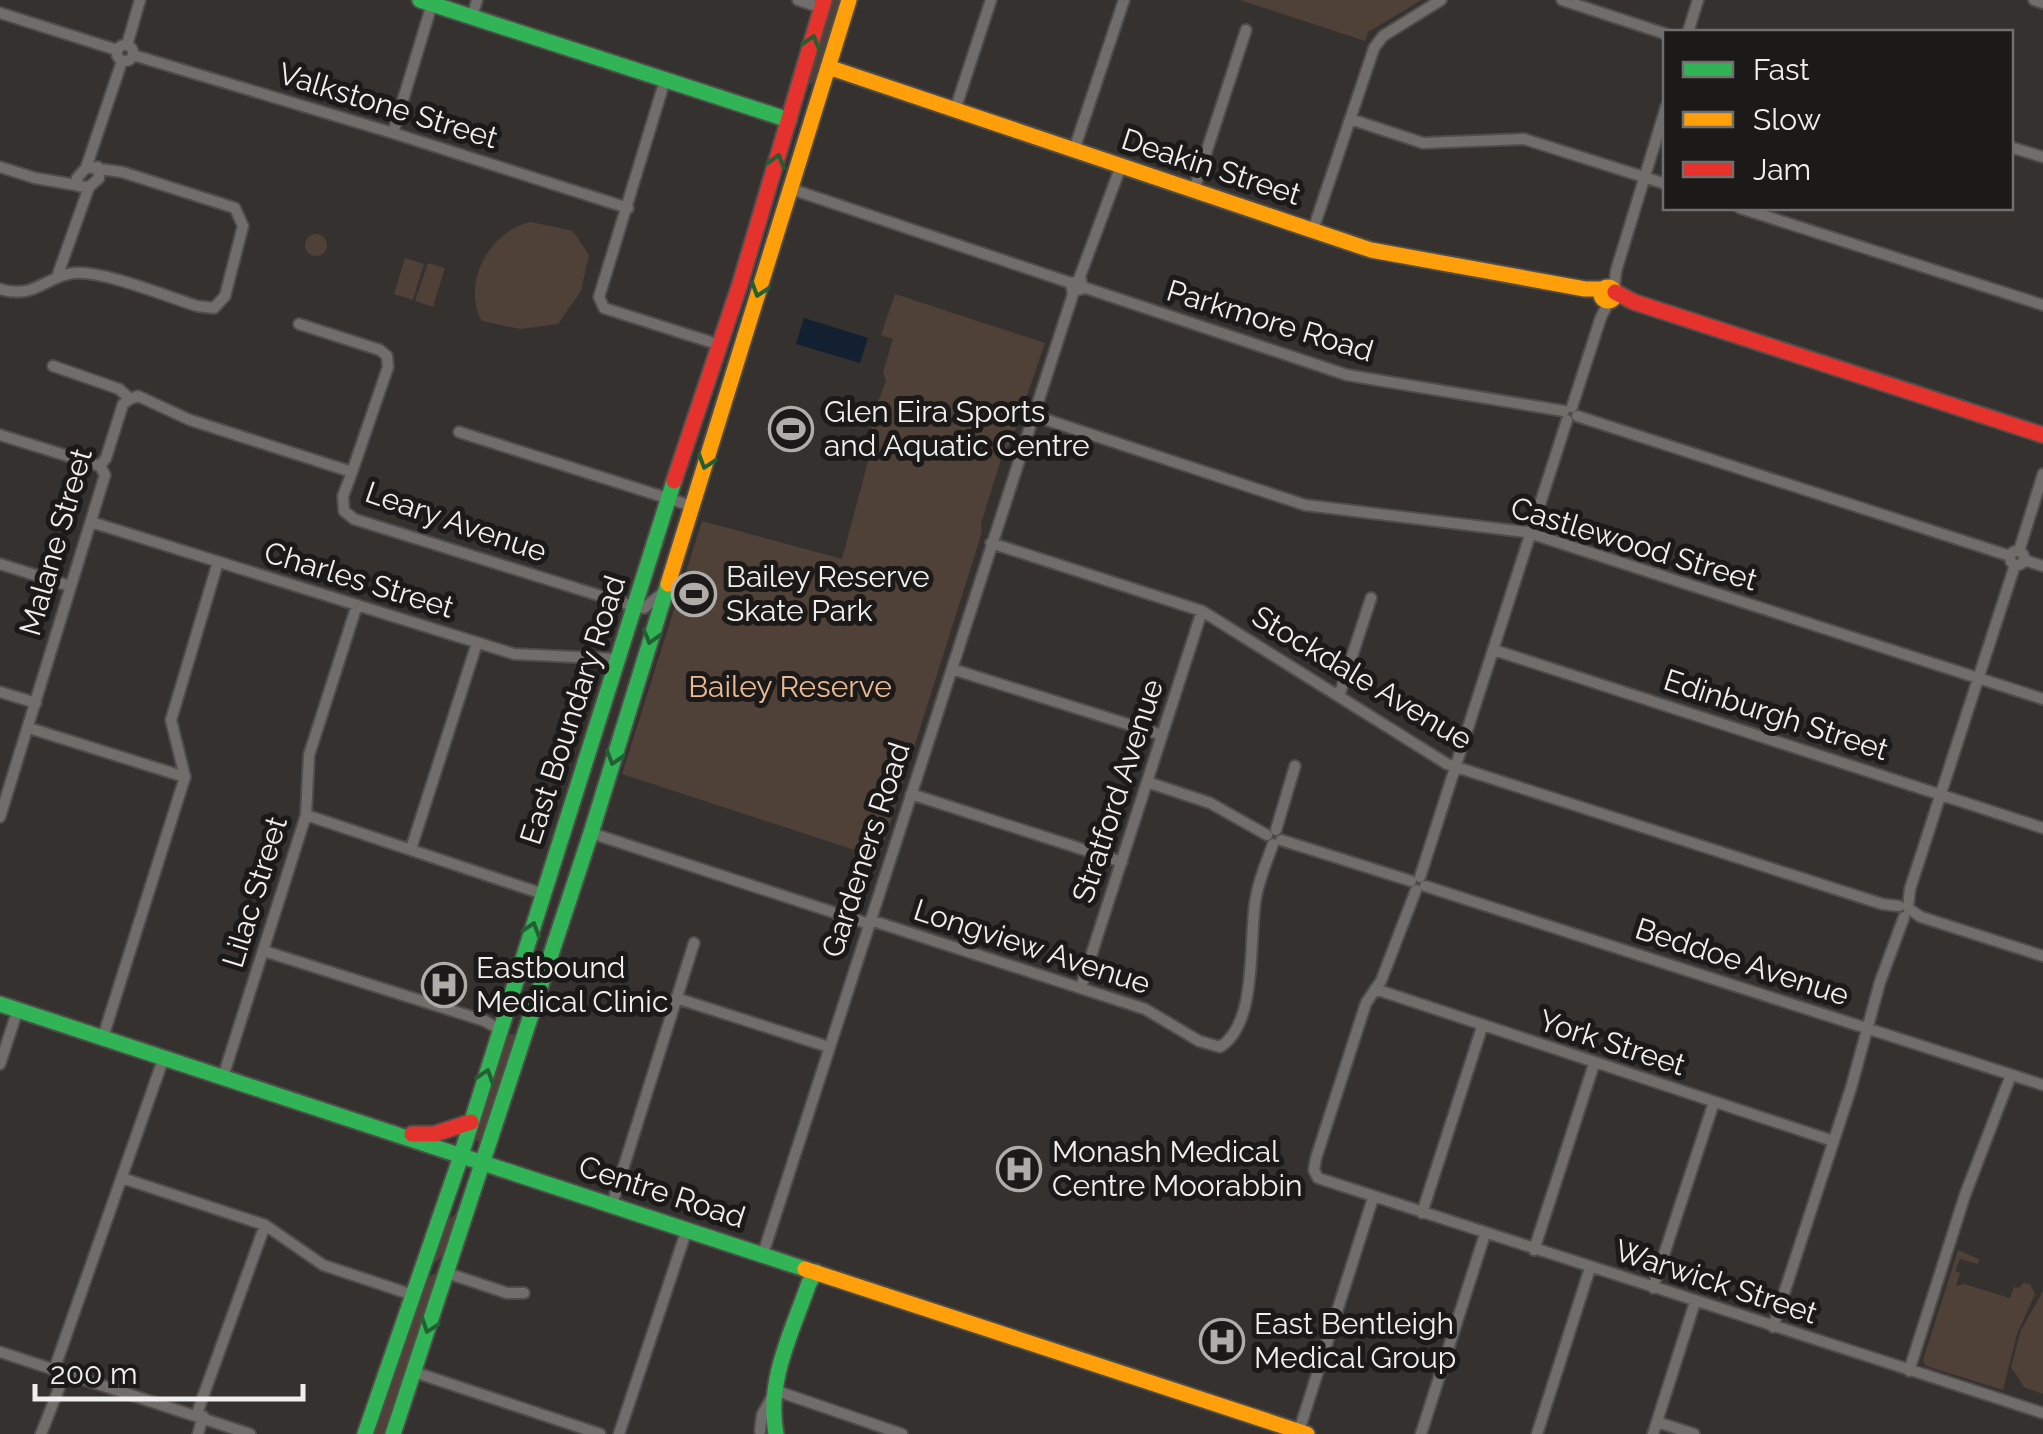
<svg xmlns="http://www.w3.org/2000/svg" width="2043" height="1434" font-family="Raleway,sans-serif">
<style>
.green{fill:#4f4138}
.water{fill:#122032}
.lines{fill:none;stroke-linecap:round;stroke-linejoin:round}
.street-casing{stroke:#4f4d4b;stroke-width:14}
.fast-casing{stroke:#4f4d4b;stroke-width:19}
.slow-casing{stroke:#4f4d4b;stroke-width:19}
.jam-casing{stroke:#4f4d4b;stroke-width:19}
.street{stroke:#706d6b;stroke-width:10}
.fast{stroke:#30b455;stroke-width:15}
.slow{stroke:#ff9f0a;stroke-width:15}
.jam{stroke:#e5322d;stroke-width:15}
.oneway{stroke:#245f33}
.labels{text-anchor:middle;stroke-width:10;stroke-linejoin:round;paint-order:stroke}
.street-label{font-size:30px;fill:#f1efed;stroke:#1b1a18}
.poi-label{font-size:30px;fill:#f1efed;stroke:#1b1a18;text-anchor:start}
.park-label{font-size:30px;fill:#e9ba94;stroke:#1b1a18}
</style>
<rect width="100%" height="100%" fill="#34312f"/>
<!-- green -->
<path class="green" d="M829 0H841L813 83 810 84 807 83Z
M1240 0H1422L1368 32 1365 41Z
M531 222 573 231 589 255 581 291 558 324 520 329 482 321C461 285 489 230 531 222Z
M305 245a11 11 0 1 1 22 0a11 11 0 1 1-22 0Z
M405 258 424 264 413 300 394 294Z
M428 263 445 268 433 307 415 301Z
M895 294 1045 343 1011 442 1002 456 981 524 982 532 879 858 622 774 702 521 842 559 874 439 870 422 886 381 883 372 893 339 881 335Z
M506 1034H518L482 1142 471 1139Z
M457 1214 444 1254 430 1267 448 1219Z
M1958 1250 1979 1259 1978 1264 1960 1259 1955 1271 1960 1273 1956 1286 1964 1284 2010 1298 2014 1287 2019 1288 2023 1283 2030 1284 2035 1294 2017 1334 2003 1390 1926 1366 1923 1360Z
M440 1271 389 1434H370L423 1280Z
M2043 1291V1394L2024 1387 2011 1367 2021 1330Z"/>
<!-- water -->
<path class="water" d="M804 318 868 338 860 363 796 344Z"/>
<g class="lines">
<defs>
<path id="street" d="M798 0 822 8
M1562 0 1666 34
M2034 0 2043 3
M0 13 117 50
M472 17 477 0
M1688 32 1698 0
M117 53a8 8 0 1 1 16 0a8 8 0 1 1-16 0Z
M127 45 140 0
M133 55 393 133 628 208
M665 80 599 297 604 308 720 345
M955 110 991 0
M1350 119 1423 143 1524 139 1666 184
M393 133 432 4
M2010 147 2043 157
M1074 150 1124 0
M0 167 35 178 76 185
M86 168 98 167 99 178 89 187 78 186 77 178 86 168 122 61
M791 189 1071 283
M1194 190 1246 30
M1740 208 2043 305
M1313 230 1374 48 1383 36 1441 0
M57 277 89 187
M1079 279 1121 166
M1083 287 1347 375 1564 411
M0 289C35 300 45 276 74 273 102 270 168 297 197 306L214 308 225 296 243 226 235 208 122 172 99 169
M1614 290 1616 271 1666 107
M299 324 380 350 387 356 388 367 352 472
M53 366 119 389 130 399 138 396 190 420 352 472 343 496 344 511 354 519 633 606 644 608 664 592
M1572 407 1601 317 1610 300
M1032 415 1305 505 1526 532 2043 699
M1577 416 2010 556
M459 432 692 506
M0 435 100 466
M91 522 514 654 617 659
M991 543 1202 611 1447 764 1882 904 1899 906
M2010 558a7 7 0 1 1 14 0a7 7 0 1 1-14 0Z
M2019 551 2043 474
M2024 560 2043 566
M0 564 70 586
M1494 650 2043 828
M952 669 1162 735
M0 692 36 703
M1339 696 1371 598
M29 728 185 777
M1147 782 1210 803 1267 835
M911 794 1122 862
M306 815 543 894
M0 817 105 475 100 466 106 458 123 404 130 399
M1276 830 1295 766
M591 833 869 924
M1281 840 1411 881
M411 849 477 643
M1420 877 1567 420
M1425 886 2043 1085
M1416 890 1381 981 1366 1003 1316 1158 1314 1170 1318 1178 2043 1413
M1908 908 1910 889 2015 565
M1909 909 1921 917 2043 956
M870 920 1145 1009 1199 1041 1220 1047C1259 1023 1248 937 1256 897 1259 879 1267 861 1273 844
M264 951 485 1021 500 1030
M1081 987 1202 611
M1375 989 1833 1141
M676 998 829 1047
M103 1037 185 777 171 720 218 562
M0 1064 18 1009
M223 1077 306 815 309 755 357 605
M122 1178 265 1225 323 1265 413 1295
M612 1204 694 943
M1422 1213 1482 1027
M1534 1250 1594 1064
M763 1254 1073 294 1071 283 1081 280 1082 289 1074 291
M447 1273 507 1293H524
M1653 1288 1714 1102
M1773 1327 1851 1088 1880 982 1904 917
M0 1352 250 1434
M54 1370 164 1057
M1909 1371 1965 1195 2011 1075
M414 1372 600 1434
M774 1390 902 1434
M196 1416 265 1225
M1657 1422 1694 1434
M760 1431 762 1415 772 1397
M1299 1431 1373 1198
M41 1434 65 1373
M198 1434 203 1416
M619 1434 687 1229
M1421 1434 1485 1234
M1537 1434 1590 1268
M1653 1434 1695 1302"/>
<path id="fast" d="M420 0 789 120
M0 1004 805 1269
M365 1434 457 1168 674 481
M393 1434 591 833 668 584
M776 1434C766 1381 792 1332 809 1283L816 1272"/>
<path id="slow" d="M828 67 1371 250 1585 289H1604
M1601 294a7 7 0 1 1 14 0a7 7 0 1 1-14 0Z
M668 584 849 0
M805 1269 1307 1434"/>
<path id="jam" d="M1615 292 1634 302 2043 435
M674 481 740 284 824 0
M412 1134H434L471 1122"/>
</defs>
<!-- street casing -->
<use href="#street" class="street-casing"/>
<!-- fast casing -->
<use href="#fast" class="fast-casing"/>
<!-- slow casing -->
<use href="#slow" class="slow-casing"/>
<!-- jam casing -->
<use href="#jam" class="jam-casing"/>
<!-- street -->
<use href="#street" class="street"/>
<!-- fast -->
<use href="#fast" class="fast"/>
<!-- slow -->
<use href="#slow" class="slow"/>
<!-- jam -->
<use href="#jam" class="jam"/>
</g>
<!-- one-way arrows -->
<defs><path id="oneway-chevron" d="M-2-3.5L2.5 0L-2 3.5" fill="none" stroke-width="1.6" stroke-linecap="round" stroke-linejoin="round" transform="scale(2.5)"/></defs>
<g class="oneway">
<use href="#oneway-chevron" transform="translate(812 42) rotate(-74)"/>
<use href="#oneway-chevron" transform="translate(777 161) rotate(-74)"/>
<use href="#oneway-chevron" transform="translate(759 290) rotate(108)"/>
<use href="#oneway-chevron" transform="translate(706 462) rotate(108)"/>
<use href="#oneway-chevron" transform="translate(651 637) rotate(106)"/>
<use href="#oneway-chevron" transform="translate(614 758) rotate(107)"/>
<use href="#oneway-chevron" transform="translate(532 929) rotate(-73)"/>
<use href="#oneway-chevron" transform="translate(486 1076) rotate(-72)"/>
<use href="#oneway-chevron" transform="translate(429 1326) rotate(109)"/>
</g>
<!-- icons -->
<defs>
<symbol id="stadium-ring" viewBox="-11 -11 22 22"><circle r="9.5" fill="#1b1a18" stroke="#afacaa" stroke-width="1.5"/><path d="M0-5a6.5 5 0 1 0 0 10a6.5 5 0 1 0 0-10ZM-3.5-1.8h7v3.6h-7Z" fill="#afacaa"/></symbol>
<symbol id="hospital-ring" viewBox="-11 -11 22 22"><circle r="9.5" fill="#1b1a18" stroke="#afacaa" stroke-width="1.5"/><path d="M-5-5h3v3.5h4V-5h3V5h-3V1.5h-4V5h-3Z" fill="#afacaa"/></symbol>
</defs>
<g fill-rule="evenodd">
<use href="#stadium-ring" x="766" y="404" width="50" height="50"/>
<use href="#stadium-ring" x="669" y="569" width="50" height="50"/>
<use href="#hospital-ring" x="419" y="960" width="50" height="50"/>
<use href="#hospital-ring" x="994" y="1144" width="50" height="50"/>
<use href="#hospital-ring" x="1197" y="1316" width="50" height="50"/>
</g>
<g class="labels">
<!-- street labels -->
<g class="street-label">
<text transform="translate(388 106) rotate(17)" y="10">Valkstone Street</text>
<text transform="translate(1211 167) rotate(18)" y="10">Deakin Street</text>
<text transform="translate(1270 321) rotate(17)" y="10">Parkmore Road</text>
<text transform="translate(456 522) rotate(19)" y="10">Leary Avenue</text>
<text transform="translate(56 542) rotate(-74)" y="10">Malane Street</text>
<text transform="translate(1634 544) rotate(17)" y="10">Castlewood Street</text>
<text transform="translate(359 580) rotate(17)" y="10">Charles Street</text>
<text transform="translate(1362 678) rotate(31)" y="10">Stockdale Avenue</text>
<text transform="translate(573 710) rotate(-72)" y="10">East Boundary Road</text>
<text transform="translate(1776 715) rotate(18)" y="10">Edinburgh Street</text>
<text transform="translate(1118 791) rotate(-72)" y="10">Stratford Avenue</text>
<text transform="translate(866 850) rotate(-72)" y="10">Gardeners Road</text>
<text transform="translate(255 892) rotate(-73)" y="10">Lilac Street</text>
<text transform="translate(1032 947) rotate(18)" y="10">Longview Avenue</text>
<text transform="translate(1742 962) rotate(18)" y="10">Beddoe Avenue</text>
<text transform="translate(1612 1043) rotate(18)" y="10">York Street</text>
<text transform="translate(662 1192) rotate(18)" y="10">Centre Road</text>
<text transform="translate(1716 1282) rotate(18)" y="10">Warwick Street</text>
</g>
<!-- poi labels -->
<g class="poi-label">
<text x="824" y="422">Glen Eira Sports<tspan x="824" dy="34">and Aquatic Centre</tspan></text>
<text x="726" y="587">Bailey Reserve<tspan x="726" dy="34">Skate Park</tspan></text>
<text x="476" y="978">Eastbound<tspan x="476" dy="34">Medical Clinic</tspan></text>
<text x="1052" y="1162">Monash Medical<tspan x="1052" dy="34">Centre Moorabbin</tspan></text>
<text x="1254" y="1334">East Bentleigh<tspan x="1254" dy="34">Medical Group</tspan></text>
</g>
<!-- park labels -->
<g class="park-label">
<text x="790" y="697">Bailey Reserve</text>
</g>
</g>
<!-- legend -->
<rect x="1663" y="30" width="350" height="180" fill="#1b1a18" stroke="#716f6d" stroke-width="2.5"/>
<rect x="1683" y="62" width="50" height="15" fill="#30b455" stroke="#716f6d" stroke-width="2.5"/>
<text x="1753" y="80" font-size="30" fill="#f1efed">Fast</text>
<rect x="1683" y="112" width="50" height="15" fill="#ff9f0a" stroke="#716f6d" stroke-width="2.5"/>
<text x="1753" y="130" font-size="30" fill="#f1efed">Slow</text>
<rect x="1683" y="162" width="50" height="15" fill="#e5322d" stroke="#716f6d" stroke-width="2.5"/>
<text x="1753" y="180" font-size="30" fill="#f1efed">Jam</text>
<!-- scale -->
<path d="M35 1384v15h268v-15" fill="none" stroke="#f1efed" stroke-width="5"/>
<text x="50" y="1384" font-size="30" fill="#f1efed" stroke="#1b1a18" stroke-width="8" paint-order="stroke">200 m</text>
</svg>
